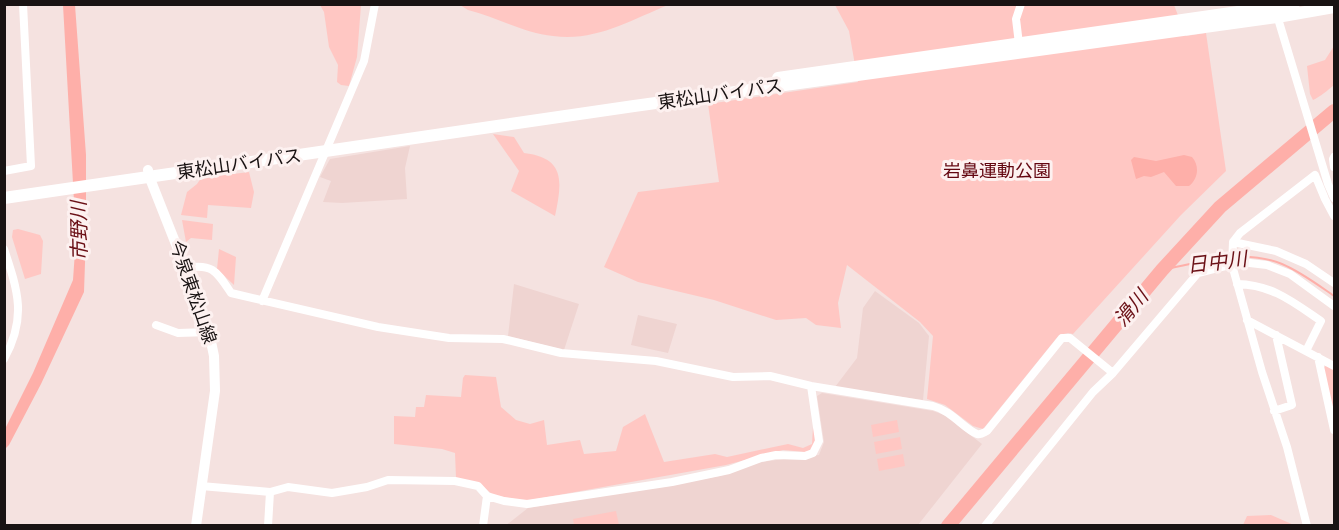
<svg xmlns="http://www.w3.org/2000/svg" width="1339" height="530" font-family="Arial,'Noto Sans JP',sans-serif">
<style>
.built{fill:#efd4d1}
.green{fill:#ffc7c3}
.water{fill:#feafa9}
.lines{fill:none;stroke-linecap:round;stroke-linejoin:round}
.stream{stroke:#feafa9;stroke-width:2}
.river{stroke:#feafa9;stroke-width:14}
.minor{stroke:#fff;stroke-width:8}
.major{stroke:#fff;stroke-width:10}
.highway{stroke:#fff;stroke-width:12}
.labels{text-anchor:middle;stroke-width:6;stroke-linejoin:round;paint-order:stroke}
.street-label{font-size:18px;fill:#191313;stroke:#fdf1f0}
.park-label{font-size:18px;fill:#630610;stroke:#fdf1f0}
.water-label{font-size:20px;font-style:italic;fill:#6a0f15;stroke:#fdf1f0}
</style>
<rect width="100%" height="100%" fill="#f5e2e0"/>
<!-- built -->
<path class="built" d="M410 146 405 168 407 199 342 203 323 202 331 181 320 177 330 159Z
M514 284 579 304 564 350 508 336Z
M875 291 919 323 929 336 923 400 835 387 857 358 863 308Z
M638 315 677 324 668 353 631 345Z
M822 393 933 411 944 415 982 444 918 525 505 526 528 508 720 476 760 462 819 455 824 442 817 396Z"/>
<!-- green -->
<path class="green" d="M320 5H361L357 57 349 86 341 85 337 82 338 65 329 47 324 12Z
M460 5H668C631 20 595 42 553 36 524 33 496 17 468 10Z
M835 5H1174L1186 36 1206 33 1226 171 1181 215 1073 334 1068 333 1059 335 983 429 973 426 945 405 927 399 933 336 920 322 847 265 838 303 841 328 816 325 806 318 776 320 714 300 638 282 604 267 638 192 719 182 708 104 858 82 849 31Z
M1334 46V85C1328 90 1320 97 1313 100L1310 94 1307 66 1325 60Z
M493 134 514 137 524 153C566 158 562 182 555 216L511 191 519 171Z
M249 172 254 192 251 208 208 205 207 218 181 215 187 192 197 184 201 178Z
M182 220 213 224 212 240 191 238 186 242Z
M18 229 40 235 43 241 41 274 25 279 12 237 13 230Z
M219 249 236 257 234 285 217 269Z
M1327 365 1334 368V415L1323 368Z
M465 375 496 377 501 407 516 420 530 424 544 420 547 445 580 440 584 454 616 451 623 427 645 414 664 462 715 454 727 457 788 444 803 448 812 444 813 427 817 438 812 450 805 452 783 450 726 465 525 501 493 495 479 483 456 478 455 453 442 449 394 444V416L415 417 416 407H424L426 395 461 397 463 378Z
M897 420 899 432 873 437 871 425Z
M900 437 902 449 876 454 874 442Z
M903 454 905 466 879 471 877 459Z
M616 511 619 525H574L573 519Z
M1271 515 1294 525H1243L1247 516Z"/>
<!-- water -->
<path class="water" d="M63 5H75L86 155V234L84 292 41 384 9 445 5 449V429L33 373 73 280 76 237Z
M1184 155 1192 157C1200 166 1198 179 1189 186H1176L1164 172 1151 177 1144 176 1136 179 1131 160 1134 157 1156 161Z"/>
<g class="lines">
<!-- stream -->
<path class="stream" d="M1162 270C1202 262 1243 248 1282 264 1301 272 1318 285 1334 296"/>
<!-- river -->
<path class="river" d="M948 526 1162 270 1220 207 1334 111"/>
<!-- minor -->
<path class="minor" d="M1276 12 1328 184 1334 198
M1019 44 1016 19 1021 4
M1334 157 1333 159 1334 167
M4 171 31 166 23 4
M1233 242 1276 251 1306 264 1334 283
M4 249C18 291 27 318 4 359
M186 268C213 263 217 272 231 293L378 327 449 338 503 339 561 353 656 361 733 377 770 376 811 386 933 406C952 411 964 429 977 434 982 435 983 433 987 431L1062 338H1070L1113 373
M1237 284C1273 285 1293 302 1321 321L1306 351
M262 301 364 61 375 4
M1247 320 1334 366
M156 325 178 333 209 332
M1318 357 1334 430
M1274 411 1292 405 1276 335
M201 486 270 492 288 487 332 493 367 487 388 480 455 481 478 486 487 496 504 501 527 504 672 482 729 470 761 458 776 455 805 456 813 453 819 441 811 386
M268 526 270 492
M483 526 487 496
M985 526 1093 392 1113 373 1198 273 1241 262 1267 265 1290 274 1334 306
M1307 526 1287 447 1262 372 1232 265 1233 242 1240 233 1315 175 1325 199 1334 216"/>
<!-- major -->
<path class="major" d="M148 170 149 176 196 295 209 332 214 356 215 391 196 526"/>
<!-- highway -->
<path class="highway" d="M778 78 1294 4
M4 198 634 106 1277 17 1334 7"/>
</g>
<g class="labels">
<!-- street labels -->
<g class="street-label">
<text transform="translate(720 94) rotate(-8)" y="6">東松山バイパス</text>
<text transform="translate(239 164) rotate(-8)" y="6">東松山バイパス</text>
<text transform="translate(193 292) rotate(71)" y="6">今泉東松山線</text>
</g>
<!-- park labels -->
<g class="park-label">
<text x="997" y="177">岩鼻運動公園</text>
</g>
<!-- water labels -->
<g class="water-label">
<text transform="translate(79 231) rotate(-91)" y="7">市野川</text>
<text transform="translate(1217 262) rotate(-7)" y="7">日中川</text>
<text transform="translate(1131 308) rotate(-50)" y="7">滑川</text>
</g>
</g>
<!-- border -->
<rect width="1339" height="530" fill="none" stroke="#191313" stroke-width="12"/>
</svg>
